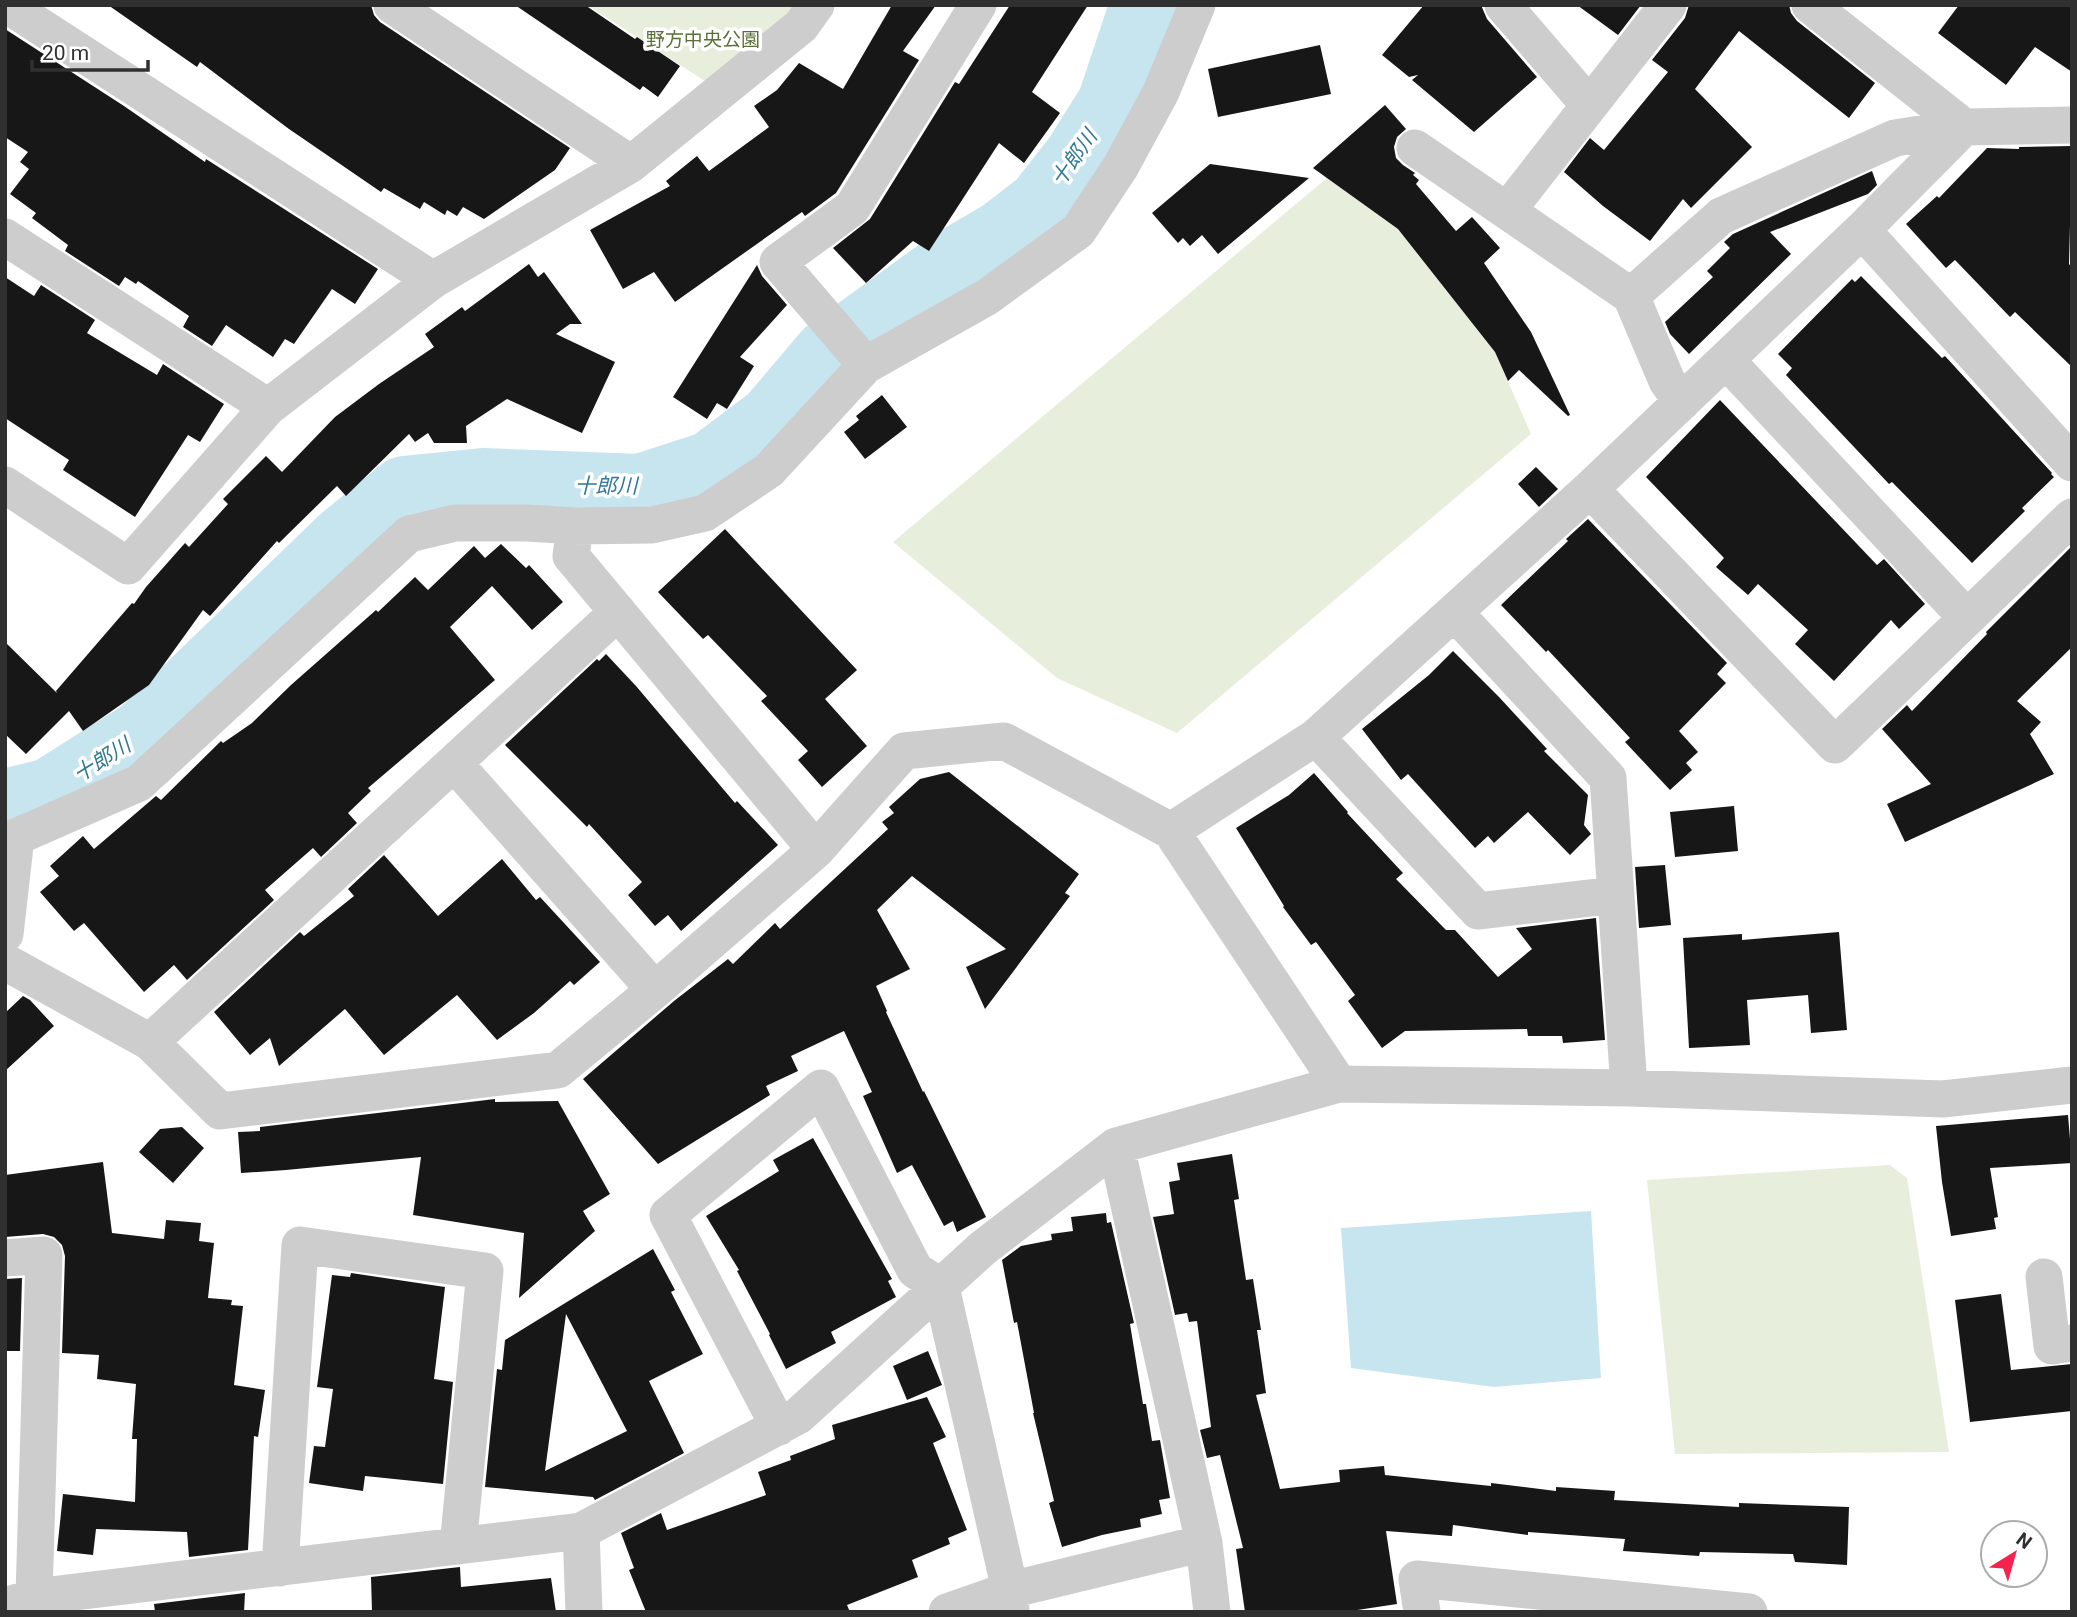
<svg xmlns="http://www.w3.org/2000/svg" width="2077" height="1617" font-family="Roboto,'Noto Sans JP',sans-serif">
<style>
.green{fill:#e8eedc}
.water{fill:#c7e5ef}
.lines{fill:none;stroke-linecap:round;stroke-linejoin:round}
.river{stroke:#c7e5ef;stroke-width:70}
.building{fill:#171717;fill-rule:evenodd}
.street{stroke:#cdcdcd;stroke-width:37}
.labels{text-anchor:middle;stroke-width:7;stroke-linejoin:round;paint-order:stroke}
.park-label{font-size:19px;fill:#5a7038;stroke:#fff}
.water-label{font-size:21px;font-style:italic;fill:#337a93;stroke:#fff}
</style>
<rect width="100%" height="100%" fill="#fff"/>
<!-- green -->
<path class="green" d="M587 5H795L792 11 705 81Z
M1327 178 1398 229 1495 352 1531 434 1177 733 1057 678 893 542Z
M1890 1165 1907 1178 1949 1452 1675 1454 1647 1180Z"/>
<!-- water -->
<path class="water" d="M1591 1211 1601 1378 1494 1387 1351 1368 1341 1228Z"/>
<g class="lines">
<!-- river -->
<path class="river" d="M5 804 50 793 143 734 344 540 404 491 483 483 640 489 711 466 772 420 829 353 949 266 1002 235 1041 205 1078 158 1112 104 1145 5"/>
</g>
<!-- building -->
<path class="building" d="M108 5H371L374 15 380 22 570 148 555 170 484 219 463 207 457 216 447 210 445 215 424 202 420 209 384 188 381 192 289 129 200 62 197 67Z
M515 5H585L635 39 637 37 680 66 658 97 643 86 640 90Z
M892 5H936L903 51 919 60 836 193 805 216 802 212 675 302 654 272 623 289 590 230 670 186 666 181 697 156 709 171 769 127 754 106 777 90 799 63 843 89Z
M1010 5H1088L1032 92 1060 113 1024 163 999 143 929 251 913 241 866 283 833 248 870 219 955 82 959 84Z
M1424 5H1481L1487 19 1537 77 1474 132 1412 80 1418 75 1409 77 1382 55Z
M1577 5H1641L1618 35Z
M1689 5H1789L1791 13 1797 21 1875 83 1849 118 1739 31 1695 89 1752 147 1691 208 1683 199 1650 241 1603 206 1564 172 1590 138 1604 150 1668 72 1652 60 1685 18Z
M1959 5H2072V72L2035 47 2006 85 1938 33Z
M5 29 124 106 205 162 206 159 378 269 355 304 332 289 294 344 285 339 273 357 226 325 212 346 183 327 189 316 138 281 136 284 125 277 119 286 65 251 68 245 32 218 36 213 10 194 29 169 20 162 28 152 5 137Z
M1320 45 1331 94 1218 117 1208 69Z
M1385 105 1406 129 1397 137 1394 147 1396 158 1403 165 1415 173 1413 175 1419 180 1416 184 1456 231 1472 217 1500 248 1484 263 1531 332 1570 415 1568 416 1519 370 1508 381 1495 352 1398 229 1313 168Z
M2072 146 2069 265 2072 263V367L2015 312 2010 317 1955 260 1946 268 1906 224 1937 196 1939 198 1987 148 2019 149V147Z
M1210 164 1309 178 1218 254 1202 235 1190 246 1183 238 1178 243 1152 213Z
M1872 171 1877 185 1868 194 1770 232 1791 254 1689 354 1670 334 1665 322 1713 277 1707 271 1730 248 1724 242 1733 234Z
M529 264 538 277 544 272 582 324H570L556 334 615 362 582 433 507 399 466 426 467 443H434L428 433 415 442 409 434 346 496 337 486 279 543 277 541 210 616 203 610 149 685 83 731 69 711 26 754 5 734V642L57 693 56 691 132 603 134 604 146 587 185 543 189 547 228 504 223 499 266 456 282 472 335 417 379 384 434 347 425 334 462 307 465 311Z
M757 265 762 276 787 305 740 357 754 366 727 409 717 403 707 419 673 397Z
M1861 276 1942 358 1945 356 2052 473 2051 474 2054 477 2022 508 2025 511 1972 563 1892 482 1889 484 1786 375 1792 368 1778 354 1852 279 1855 282Z
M5 277 34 296 41 285 95 320 87 333 157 375 163 364 224 404 200 442 188 435 135 517 63 470 69 460 5 418Z
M882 395 907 427 865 459 844 432 859 420 856 416Z
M1720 400 1877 565 1884 559 1925 604 1899 629 1891 620 1834 681 1795 644 1808 630 1758 584 1748 595 1716 567 1724 558 1646 477Z
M1536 467 1558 489 1539 507 1518 484Z
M1588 519 1727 663 1717 674 1726 683 1679 731 1698 752 1686 763 1692 770 1670 790 1625 742 1630 738 1548 650 1546 652 1501 605 1568 541 1566 539Z
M725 529 857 670 825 699 867 746 822 787 798 760 808 751 761 701 767 696 708 635 703 639 658 592Z
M501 544 526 568 529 565 563 602 532 630 492 586 450 627 495 680 368 788 371 791 348 813 357 823 321 857 313 848 265 890 274 900 187 980 174 965 144 992 84 923 74 931 40 892 59 876 50 866 83 836 94 849 156 796 161 800 221 741 223 743 252 723 291 685 376 610 378 612 415 577 428 590 474 546 485 558Z
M2072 546V647L2017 701 2041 722 2030 734 2054 774 1905 842 1887 804 1931 784 1882 729 1907 705 1912 711 1987 634 1986 632Z
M1453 651 1499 697 1547 749 1544 751 1588 795 1584 825 1591 834 1570 855 1528 812 1494 843 1488 836 1475 848 1408 774 1401 780 1362 729 1429 675Z
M606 654 636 686 735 803 737 801 778 845 681 931 668 915 655 926 628 895 642 882 589 824 587 827 505 745 597 659 599 661Z
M949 772 1079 874 1065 893 1070 896 985 1009 966 967 1006 949 912 876 877 910 910 969 876 986 887 1011 886 1012 923 1092 924 1091 986 1217 957 1232 953 1221 944 1226 912 1165 897 1173 863 1096 872 1092 844 1031 791 1056 798 1071 766 1086 770 1095 658 1164 583 1079 674 1001 728 959 733 964 775 923 780 929 888 829 882 822 894 813 889 807 920 779Z
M1314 773 1348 812 1347 813 1403 873 1396 879 1446 930H1455L1498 977 1532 949 1516 928 1596 918 1605 1040 1563 1043 1562 1036H1528L1527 1029 1405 1031 1382 1048 1348 1001 1355 995 1316 942 1311 945 1283 907 1284 906 1236 828 1289 795Z
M1734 806 1738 851 1675 857 1670 812Z
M384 855 438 916 502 859 536 900 540 897 600 962 574 985 570 981 534 1013 497 1040 457 995 384 1055 345 1009 279 1066 270 1038 250 1055 214 1012 300 932 304 936 354 896 348 889Z
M1665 865 1671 925 1639 928 1635 867Z
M1839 932 1847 1030 1811 1033 1808 995 1747 1000 1750 1045 1689 1048 1683 938 1742 934V940Z
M23 996 30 1000 54 1026 5 1071V1013Z
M495 1099V1102L558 1101 610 1194 583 1211 595 1231 519 1298 524 1233 413 1215 421 1157 286 1170 241 1173 238 1132 260 1131V1127Z
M2068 1115 2072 1163 1990 1168 1998 1217 1994 1218 1996 1229 1951 1236 1942 1182 1936 1126Z
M182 1127 204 1148 173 1183 139 1152 160 1129Z
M813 1138 892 1279 888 1281 896 1297 831 1332 836 1343 786 1369 769 1335 770 1334 737 1271 739 1270 706 1216 779 1171 773 1160Z
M1232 1154 1239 1199 1234 1200 1246 1280 1253 1279 1261 1330H1257L1266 1393 1256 1395 1280 1489 1340 1482 1339 1470 1384 1466 1385 1475 1491 1486V1483L1556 1491V1487L1615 1491 1614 1500 1739 1507V1503L1849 1507 1847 1565 1795 1562 1793 1554 1700 1552 1699 1556 1623 1551 1625 1539 1528 1532V1535L1453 1525 1452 1536 1386 1531 1397 1604 1344 1612H1245L1236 1549 1243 1548 1220 1455 1207 1458 1200 1430 1211 1427 1197 1321 1189 1322 1187 1313 1175 1315 1153 1217 1174 1214 1169 1182 1180 1180 1177 1163Z
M103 1162 112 1233 164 1239 166 1220 201 1223 199 1241 214 1243 208 1298 232 1300 231 1305 243 1306 234 1385 265 1390 258 1437 254 1436 248 1550 189 1557 187 1532 96 1529 93 1555 57 1551 63 1494 135 1502 137 1439H132L136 1384 97 1379 99 1355 62 1353 65 1256 62 1245 54 1237 43 1234 5 1237V1175Z
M1106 1213 1107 1223 1111 1222 1134 1323 1130 1324 1143 1404H1146L1152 1441 1160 1440 1170 1498 1159 1500 1162 1514 1140 1519 1141 1527 1102 1535 1062 1547 1049 1503 1054 1501 1033 1413H1034L1017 1322 1014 1323 1002 1260 1021 1246 1052 1240 1051 1234 1073 1231 1071 1217Z
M653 1249 675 1290 671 1292 703 1354 649 1381 684 1453 595 1500 593 1497 485 1487 497 1369 502 1370 505 1340ZM566 1314 627 1431 545 1471Z
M351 1273 445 1287 434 1379 453 1382 443 1484 365 1476 363 1491 309 1483 314 1446 325 1447 333 1389 317 1387 332 1275 350 1277Z
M22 1278 20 1351H5V1279Z
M2001 1294 2011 1370 2072 1364V1411L1970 1422 1955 1300Z
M928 1351 942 1385 907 1400 893 1366Z
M927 1397 946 1437 933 1443 967 1530 948 1538 950 1544 912 1560 918 1577 847 1605 850 1612H646L629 1570 634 1568 621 1533 661 1513 667 1530 766 1495 758 1472 791 1460 790 1456 835 1439 832 1425Z
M460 1567 461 1587 551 1578 556 1612H372L371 1577Z
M245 1593 244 1612H155L154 1604Z"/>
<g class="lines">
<!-- street -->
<path class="street" d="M7 5 433 280
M392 5 631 164
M1503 5 1589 105
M1810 5 1964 127
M1415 148 1631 296 1667 381 1682 402
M1507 211 1668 5
M1862 230 2072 463
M5 237 268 407
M1631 296 1721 216 1895 138 1964 127 2072 125
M1726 360 1967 618
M866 365 778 262 852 208 978 5
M5 485 128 566 268 407 433 280 631 164 801 26 816 5
M1590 489 1835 745 2072 517
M575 526 571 556 816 850
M1455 613 1608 778 1629 1088
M1316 737 1478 911 1616 895
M454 763 655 990
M1171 831 1316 737 1590 489 1862 230 1964 127
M5 934 16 837 139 783 409 534 455 523H527L575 526 652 525 705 513 769 470 866 365 987 297 1078 231 1121 166 1161 92 1197 5
M5 962 150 1042 220 1111 558 1070 655 990 816 850 904 751 1004 741 1171 831 1339 1084
M150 1042 618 612
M1116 1146 1204 1543 1212 1612
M5 1258 44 1255 34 1597
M2044 1277 2052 1346 2072 1343
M779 1427 668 1215 821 1088 915 1270 941 1287 1010 1590 1011 1612
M581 1531 584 1612
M280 1568 300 1245 485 1271 458 1546
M5 1606 34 1597 581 1531 798 1416 983 1248 1116 1146 1339 1084 1629 1088 1943 1099 2072 1085
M947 1612 1010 1590 1204 1543
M1422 1612 1417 1579 1749 1612"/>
</g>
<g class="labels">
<!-- park labels -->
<g class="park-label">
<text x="703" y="46">野方中央公園</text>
</g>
<!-- water labels -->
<g class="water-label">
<text transform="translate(1074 158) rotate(-55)" y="7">十郎川</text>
<text x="606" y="493">十郎川</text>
<text transform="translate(102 760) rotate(-32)" y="7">十郎川</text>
</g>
</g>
<!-- border -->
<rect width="2077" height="1617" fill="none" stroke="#303030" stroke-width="14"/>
<!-- north arrow -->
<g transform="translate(2014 1554) rotate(37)"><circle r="33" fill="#ffffff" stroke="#acacac" stroke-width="2"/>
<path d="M0-5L12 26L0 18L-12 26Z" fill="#f5234e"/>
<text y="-10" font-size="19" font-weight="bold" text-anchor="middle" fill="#303030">N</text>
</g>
<!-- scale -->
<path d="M32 60v10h116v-10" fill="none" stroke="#303030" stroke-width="3.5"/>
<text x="42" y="60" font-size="21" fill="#303030" stroke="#ffffff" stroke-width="5" paint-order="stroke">20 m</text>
</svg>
